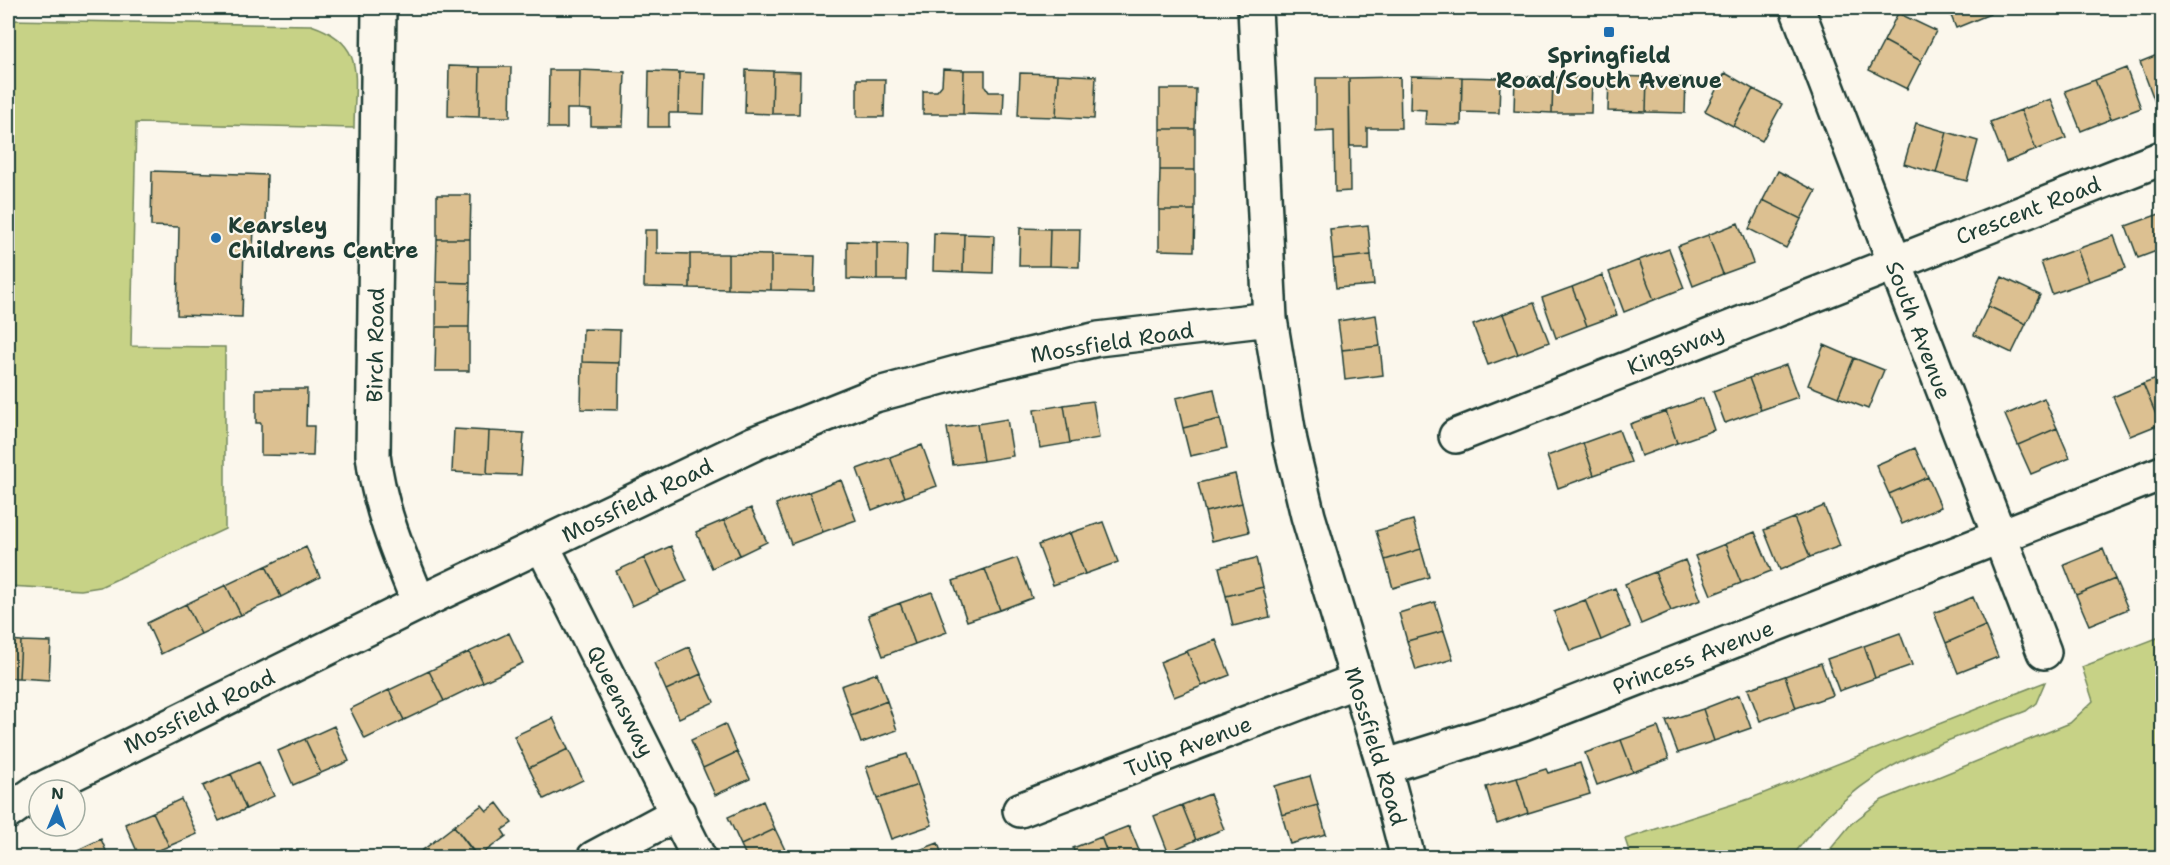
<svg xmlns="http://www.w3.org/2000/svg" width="2170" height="865" font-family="'Shantell Sans',sans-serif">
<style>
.green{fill:#c7d286;stroke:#73885d;stroke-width:1.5}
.building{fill:#dcc091;stroke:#1f3d34;stroke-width:1.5}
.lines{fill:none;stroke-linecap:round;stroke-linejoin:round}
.minor-casing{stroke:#1f3d34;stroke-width:38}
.minor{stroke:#fbf7ec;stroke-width:33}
.poi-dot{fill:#1f6fb2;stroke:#fbf7ec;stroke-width:2}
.labels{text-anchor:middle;stroke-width:4.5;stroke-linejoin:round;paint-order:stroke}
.poi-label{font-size:22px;font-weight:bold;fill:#1f3d34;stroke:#fbf7ec}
.street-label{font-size:22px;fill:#1f3d34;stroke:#fbf7ec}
</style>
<rect width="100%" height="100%" fill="#fbf7ec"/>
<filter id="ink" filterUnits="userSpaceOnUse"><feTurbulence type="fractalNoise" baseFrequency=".0167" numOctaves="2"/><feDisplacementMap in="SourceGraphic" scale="12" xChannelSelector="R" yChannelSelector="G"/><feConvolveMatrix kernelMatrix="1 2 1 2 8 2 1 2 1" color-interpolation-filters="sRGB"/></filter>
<g filter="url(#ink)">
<!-- green -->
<path class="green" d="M8 20 311 25C368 44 354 78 354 128L136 123 131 346 225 347V529L100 587 81 590 8 586Z
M2162 636V857H1824L1851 824 1882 800 2070 723 2093 701 2082 667Z
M2045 682 2036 703 2026 711C1988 726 1947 739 1910 757 1864 779 1821 816 1792 857H1631L1625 839 1749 799Z"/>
<!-- building -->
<path class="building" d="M1948 8H1988L1990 14 1956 28Z
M1898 13 1936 31 1921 61 1884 41Z
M1884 41 1921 61 1907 89 1869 70Z
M2162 53V99L2155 102 2140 62Z
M449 66 480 67 479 117 448 116Z
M480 67H511L510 117H479Z
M2126 68 2141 108 2111 119 2095 80Z
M943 69 964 70 963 114H923V91H937L942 85Z
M549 70H580L579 109H567V128H548Z
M580 70 625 72 623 126H591V110L579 109Z
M746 70 773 71 772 114 745 113Z
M964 70H985V86L989 92H1004L1003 115 963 114Z
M649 71 679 72 678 113H669V127H648Z
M773 71 800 72 799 114H772Z
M679 72 705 73 704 114 678 113Z
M1020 73 1058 74 1056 117 1018 116Z
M1725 73 1753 89 1733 126 1705 111Z
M1058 74 1096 76 1094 119 1056 117Z
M1411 76 1462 77 1461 125 1425 124 1426 110 1410 109Z
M1609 76 1647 77 1646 112 1608 111Z
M1400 77 1401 128H1367V146H1350L1349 78Z
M1462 77 1500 78 1499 113 1461 112Z
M1515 77H1553L1552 113 1514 111Z
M1553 77 1592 78 1591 113H1552Z
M1647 77 1686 78 1685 113 1646 112Z
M1316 78H1349L1350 191 1335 192 1334 131 1316 132Z
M857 79H885L884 117H857Z
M2095 80 2111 119 2081 131 2065 91Z
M1160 89H1196L1195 129H1160Z
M1753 89 1782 104 1762 141 1733 126Z
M2051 99 2066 138 2036 150 2021 110Z
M2021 110 2036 150 2006 162 1990 122Z
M1916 123 1947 132 1936 173 1904 164Z
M1160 129H1195V170H1160Z
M1947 132 1978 141 1967 181 1936 173Z
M1160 170H1195V210H1159Z
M152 171 267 175 266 228H254L253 249 244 248 242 317 177 315 179 227 151 226Z
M1778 171 1816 191 1801 219 1763 200Z
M437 195H471L470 239H437Z
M1763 200 1801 219 1786 248 1749 229Z
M1159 210H1195L1194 251 1159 250Z
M2162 213V249L2138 258 2126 226Z
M1738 223 1753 263 1723 274 1708 235Z
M1368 225 1371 255 1333 259 1330 229Z
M1020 228 1050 229 1049 266H1019Z
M1050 229H1080L1079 267 1049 266Z
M645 230H657V253L690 254V288L644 287Z
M934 233 964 234 963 272 933 271Z
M964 234 994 235 993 273 963 272Z
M1708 235 1723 274 1693 286 1678 246Z
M2114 236 2126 268 2089 281 2077 249Z
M437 239H470V283L436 282Z
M847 241 877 242V280L847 279Z
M877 242 907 243 906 280H877Z
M1669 249 1684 288 1654 300 1639 260Z
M2077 249 2089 281 2052 294 2041 262Z
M690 254H728V289L690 288Z
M728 254 771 255V290L728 289Z
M771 255 815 256 814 291 771 290Z
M1371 255 1374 285 1336 288 1333 259Z
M1639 260 1654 300 1624 312 1609 272Z
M1602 275 1617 315 1587 326 1572 287Z
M2002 277 2040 295 2026 324 1988 306Z
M436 282 470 283 469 327H436Z
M1572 287 1587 326 1556 338 1542 298Z
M1534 303 1549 342 1518 354 1503 314Z
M1988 306 2026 324 2012 353 1974 335Z
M1503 314 1518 354 1488 365 1473 325Z
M1376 315 1380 346 1342 350 1338 321Z
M436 327H469V371H435Z
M583 329 620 330 619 363 582 362Z
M1824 345 1854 358 1838 397 1808 385Z
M1380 346 1383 375 1345 380 1342 350Z
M1854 358 1884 370 1868 409 1838 397Z
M582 362 619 363 618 410 581 409Z
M1786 365 1798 397 1761 410 1749 378Z
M2162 377V423L2160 424 2143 384Z
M1749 378 1761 410 1725 423 1713 391Z
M2143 384 2160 424 2130 436 2113 397Z
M256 389H307L306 426H314L313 456 261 455V423H256Z
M1214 389 1220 419 1183 428 1176 398Z
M1703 398 1714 430 1677 443 1666 411Z
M2044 398 2057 428 2018 445 2005 415Z
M1093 401 1099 438 1070 443 1064 405Z
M1064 405 1070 443 1040 448 1034 410Z
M1666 411 1677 443 1641 456 1630 424Z
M1007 419 1013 456 983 461 977 424Z
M1220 419 1227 448 1190 456 1183 428Z
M977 424 983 461 953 465 947 428Z
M2057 428 2070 458 2031 474 2018 445Z
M454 429 489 431 487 474 452 472Z
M1619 430 1631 462 1594 475 1583 443Z
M489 431 524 433 521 475 487 474Z
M1583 443 1594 475 1558 488 1547 456Z
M922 445 937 486 905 497 890 457Z
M1915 448 1928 477 1889 494 1876 465Z
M890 457 905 497 872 510 857 469Z
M1235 474 1242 503 1205 512 1198 483Z
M1928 477 1941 507 1902 524 1889 494Z
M841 480 856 520 823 532 809 492Z
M809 492 823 532 791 544 776 504Z
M1242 503 1249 532 1212 541 1205 512Z
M1824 506 1840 546 1810 557 1794 518Z
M751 508 767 542 740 555 724 520Z
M1794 518 1810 557 1780 570 1764 530Z
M724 520 740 555 712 568 696 532Z
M1413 520 1421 549 1385 560 1376 531Z
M1103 522 1118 562 1085 574 1070 533Z
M1755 532 1771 571 1741 583 1725 544Z
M1070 533 1085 574 1053 585 1038 545Z
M1725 544 1741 583 1711 595 1695 556Z
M671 546 687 581 660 593 644 558Z
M306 547 320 577 281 597 266 566Z
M1421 549 1429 577 1393 588 1385 560Z
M2103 549 2115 579 2076 595 2064 565Z
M644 558 660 593 632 606 616 571Z
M1017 558 1032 598 1000 610 985 569Z
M1256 558 1263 587 1226 596 1219 567Z
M1685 560 1701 600 1671 611 1655 572Z
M266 566 281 597 241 615 226 585Z
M985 569 1000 610 967 621 953 581Z
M1655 572 1671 611 1641 624 1625 584Z
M2115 579 2128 609 2089 625 2076 595Z
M226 585 241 615 201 634 186 604Z
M1263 587 1270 617 1233 626 1226 596Z
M1615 588 1630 627 1601 640 1585 600Z
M932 592 947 632 915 644 900 603Z
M1973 597 1985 626 1946 643 1934 613Z
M1585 600 1601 640 1570 651 1554 612Z
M1435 602 1444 631 1407 641 1399 613Z
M900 603 915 644 883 656 868 615Z
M186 604 201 634 161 654 147 623Z
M1985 626 1998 657 1958 673 1946 643Z
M1444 631 1453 659 1416 670 1407 641Z
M509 633 523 663 483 682 469 652Z
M1900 633 1912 665 1875 678 1864 646Z
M8 640 21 641 19 678H8Z
M1216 640 1230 675 1202 686 1187 651Z
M21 641 51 642 49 680 19 678Z
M1864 646 1875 678 1839 691 1827 659Z
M689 647 701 674 666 690 654 663Z
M1187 651 1202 686 1174 697 1160 662Z
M469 652 483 682 444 701 429 671Z
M1821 663 1833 695 1796 708 1785 676Z
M429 671 444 701 404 720 389 690Z
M877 673 887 701 851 715 841 686Z
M701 674 714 702 679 718 666 690Z
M1785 676 1796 708 1760 721 1748 689Z
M389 690 404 720 365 739 350 709Z
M1739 695 1751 728 1714 741 1703 709Z
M887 701 897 730 861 743 851 715Z
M1703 709 1714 741 1678 753 1666 721Z
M553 718 568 749 529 768 514 736Z
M725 724 737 752 703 768 691 740Z
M334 726 349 761 321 773 305 739Z
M1658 727 1669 759 1633 772 1621 740Z
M305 739 321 773 293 785 278 751Z
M1621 740 1633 772 1597 785 1585 753Z
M568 749 583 780 544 799 529 768Z
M737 752 750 779 715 795 703 768Z
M907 754 918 785 877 799 866 767Z
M259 762 274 796 246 809 231 774Z
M1580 763 1590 794 1528 813 1517 778 1546 769 1548 773Z
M231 774 246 809 219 821 203 786Z
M1310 776 1318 805 1282 815 1274 786Z
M1517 778 1528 813 1497 824 1486 787Z
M918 785 932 825 891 839 877 799Z
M1210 794 1224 829 1196 840 1182 805Z
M181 799 197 834 169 846 153 812Z
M763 801 775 829 741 845 728 817Z
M497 803 512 823 502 830 506 836 478 857 454 826 482 805 487 811Z
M1182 805 1196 840 1168 852 1154 816Z
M1318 805 1326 834 1290 844 1282 815Z
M153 812 169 846 140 858 125 824Z
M454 826 474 853 468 858H422L419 853Z
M1129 826 1142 858H1109L1101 837Z
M775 829 788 856 747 858 741 845Z
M1101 837 1109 858H1076L1073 848Z
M101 839 109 858H76L73 852Z
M938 843 943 858H903V856Z"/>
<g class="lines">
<defs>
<path id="minor" d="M379 8 373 455C379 508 399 554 419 603
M1255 8 1270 319 1290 441 1308 516 1384 767 1408 858
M1797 8 2044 652
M1456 436 2162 158
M542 545 699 858
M1384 767 1521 724 2162 473
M40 790 419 603 755 443 875 395 986 365 1098 339 1270 319
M1020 810 1356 681
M8 812 39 790
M594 858 678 813"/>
</defs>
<!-- minor casing -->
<use href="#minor" class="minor-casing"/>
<!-- minor -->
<use href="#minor" class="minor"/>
</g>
</g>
<!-- markers -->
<g class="poi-dot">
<rect x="1603" y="26" width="12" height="12" rx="3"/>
<circle cx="216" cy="238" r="6"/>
</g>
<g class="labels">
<!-- poi labels -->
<g class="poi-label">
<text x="1609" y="63">Springfield<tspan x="1609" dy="25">Road/South Avenue</tspan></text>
<text x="228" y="233" text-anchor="start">Kearsley<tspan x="228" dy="25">Childrens Centre</tspan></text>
</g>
<!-- street labels -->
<g class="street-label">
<text transform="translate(2028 210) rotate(-21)" y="8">Crescent Road</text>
<text transform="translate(1919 330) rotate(69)" y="8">South Avenue</text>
<text transform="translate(1112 342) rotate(-9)" y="8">Mossfield Road</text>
<text transform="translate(375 345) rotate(-89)" y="8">Birch Road</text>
<text transform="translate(1675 349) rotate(-22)" y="8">Kingsway</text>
<text transform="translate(637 500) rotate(-26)" y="8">Mossfield Road</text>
<text transform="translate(1693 657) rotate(-21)" y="8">Princess Avenue</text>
<text transform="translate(621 701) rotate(63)" y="8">Queensway</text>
<text transform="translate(199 711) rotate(-26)" y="8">Mossfield Road</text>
<text transform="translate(1188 746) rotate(-21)" y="8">Tulip Avenue</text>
<text transform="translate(1376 746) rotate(73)" y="8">Mossfield Road</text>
</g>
</g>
<!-- margin -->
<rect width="2170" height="865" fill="none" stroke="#fbf7ec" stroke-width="30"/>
<rect x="15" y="15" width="2140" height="835" fill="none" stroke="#1f3d34" stroke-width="2" filter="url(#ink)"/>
<!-- north arrow -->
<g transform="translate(57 808) rotate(2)"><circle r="28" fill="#fbf7ec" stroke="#a3ada2" stroke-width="1.5"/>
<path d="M0-4.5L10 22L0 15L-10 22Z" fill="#1f6fb2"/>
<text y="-9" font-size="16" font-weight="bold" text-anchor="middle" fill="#1f3d34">N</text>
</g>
</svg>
